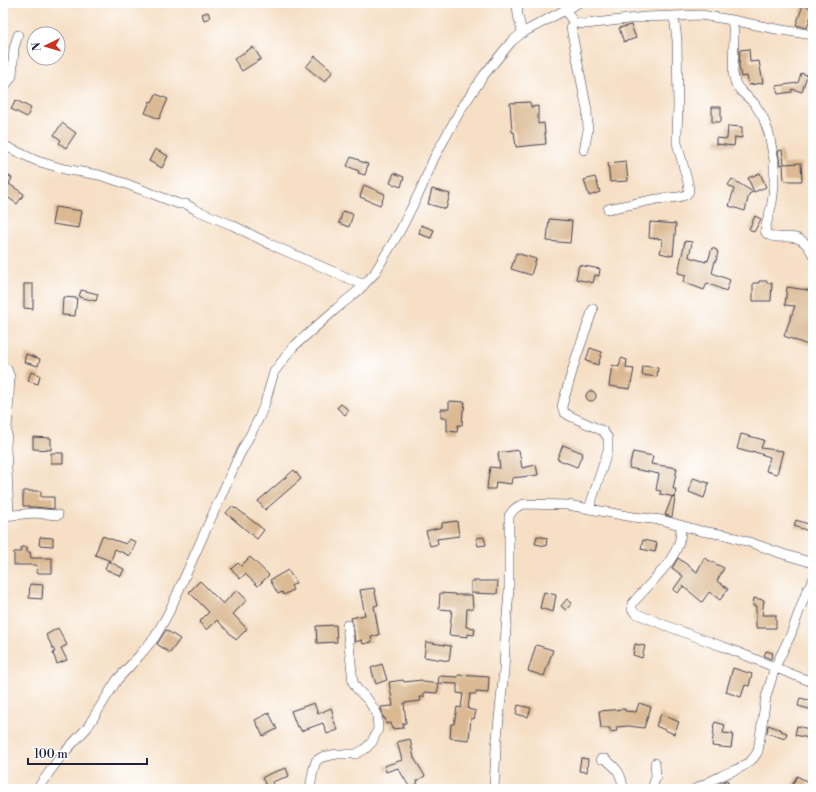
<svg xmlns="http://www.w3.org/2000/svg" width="816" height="792" font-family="'Libre Bodoni',serif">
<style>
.building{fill:#dab993}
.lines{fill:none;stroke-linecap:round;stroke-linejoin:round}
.minor-casing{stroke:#423e50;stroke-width:10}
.minor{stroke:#fff;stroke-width:9}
</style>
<rect width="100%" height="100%" fill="#fff"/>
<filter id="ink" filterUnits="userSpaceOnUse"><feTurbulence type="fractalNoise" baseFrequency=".025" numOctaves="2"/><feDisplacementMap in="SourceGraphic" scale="8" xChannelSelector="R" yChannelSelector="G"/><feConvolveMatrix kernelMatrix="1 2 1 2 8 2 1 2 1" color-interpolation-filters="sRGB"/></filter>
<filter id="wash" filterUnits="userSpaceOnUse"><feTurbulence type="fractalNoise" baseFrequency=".012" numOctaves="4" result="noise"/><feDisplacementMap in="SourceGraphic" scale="16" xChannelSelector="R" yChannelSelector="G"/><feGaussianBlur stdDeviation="0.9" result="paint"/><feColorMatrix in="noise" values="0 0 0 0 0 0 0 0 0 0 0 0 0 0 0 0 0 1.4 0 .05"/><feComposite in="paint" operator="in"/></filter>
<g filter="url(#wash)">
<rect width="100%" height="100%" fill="#f6dfc5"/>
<g id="blocks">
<!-- building -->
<path class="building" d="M803 5 813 9 807 28 796 25Z
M208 12 210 18 204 20 202 14Z
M631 25 636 38 624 42 619 28Z
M253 47 261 59 242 71 234 59Z
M749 49 750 62 759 61 763 83 749 85 747 76 741 77 739 66 740 50Z
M315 56 333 71 325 82 306 67Z
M801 73 807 75 802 92 792 89V92L778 94 776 86 798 83Z
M156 94 168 99 159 119 145 113 150 101 152 102Z
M16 100 31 108 27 117 11 109Z
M530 102 531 107 538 106V124L544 123 546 144 516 147 514 132H512L510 103Z
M712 107H721V122H712Z
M62 123 76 133 66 148 59 143 61 140 54 135Z
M728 126 742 127V138L735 137 734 146 716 144V138L727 139Z
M155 149 168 156 162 168 149 161Z
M782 150 784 164 801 163 802 181H784L783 164 780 165 778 151Z
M351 157 359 160V161L368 164 365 175 358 173 359 171 347 166Z
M626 161 628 181 610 182 608 163Z
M3 172 12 178 9 184 24 194 17 204 6 196 7 193 4 191 3 192Z
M394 173 404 177 401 187 390 183Z
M760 173 766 187 754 192 748 178Z
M595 177 600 192 589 196 584 180Z
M732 179 753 192 749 194 745 211 729 206 734 189 728 185Z
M364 185 385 194 380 205 360 197Z
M432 189 450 194 446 209 428 204Z
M55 207 82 211 79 228 52 224Z
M343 211 353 214 349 227 339 223Z
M755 216 761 219 754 232 749 229Z
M549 219 572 221 570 243 547 241Z
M650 222 676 224 673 256 660 253 663 239 649 238Z
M421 225 434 230 431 238 419 234Z
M685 241 692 242 689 257 706 262V260L708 261 712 248 717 250V252H718L716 261H715L712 273 730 280 726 291 707 283 704 290 683 282 686 275 678 273Z
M516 253 536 259 531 275 511 269Z
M579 265 600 269 599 276 595 275 593 283 576 279Z
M759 281H767V283H772L771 301H753V283H759Z
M24 284H33V309L24 308Z
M787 287 813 291V347L784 336 795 306 785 305Z
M81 290 98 294 96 301 79 297Z
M63 297 77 298 75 316 62 315Z
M590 348 602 352 598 365 586 361Z
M26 354 40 359 38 366 24 362Z
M621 358 627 360 626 368 634 369 630 389 609 386 612 365 619 367Z
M643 366 658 368 657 377 642 375Z
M31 372 40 375 38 384 28 381Z
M586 396a5 5 0 1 1 10 0a5 5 0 1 1-10 0Z
M449 401 465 402 464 410H463L462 425H458L457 432 447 431V418H441V409H449Z
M341 404 349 410 345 415 337 408Z
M741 434 764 440 761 448 783 451 777 474 766 471 770 457 752 451V453L737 449Z
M33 437 51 438V450L33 449Z
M563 445 583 453 577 467 557 459Z
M519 450 522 468 536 465 538 475 512 478 511 484 496 482 495 489H487L488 480 490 467 500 468 498 453Z
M633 452 653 456 651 464 677 468 673 489H676L675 497 660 494 661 491 656 490 659 474 629 468Z
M51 453H63V463H51Z
M294 470 301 479 265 510 258 501Z
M693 478 709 483 704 498 689 492Z
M23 491H41V497H54V509L34 507H29V506H23Z
M672 497 675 498 672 517 665 515Z
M232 506 235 509 236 508 264 530 257 539 226 513Z
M796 520 811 525 809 531 794 526Z
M457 521 459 536 437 539 438 544 430 546 426 531 442 527V523Z
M102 536 126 544 129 539 136 542 130 556 115 549 111 561 95 555Z
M537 536 547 538 546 546 535 544Z
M40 537 53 538V546L39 545Z
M484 537 486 545 478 546 476 538Z
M643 540 657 543 655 552 641 549Z
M21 547H27V552H30L31 558H52V573H36L37 565H14V552H21Z
M250 557 269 575 258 586 245 574 240 579 231 569 238 563 241 566Z
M678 558 697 572 704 558 724 568 717 581 728 589 720 600 709 592 702 602 683 586 678 593 673 590 683 576 672 568Z
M108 561 124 569 121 576 105 569Z
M288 570 296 583 291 586 293 590 284 595 282 592 278 594 270 580Z
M200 581 223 604 237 590 247 600 233 614 247 629 236 640 217 620 207 630 199 622 209 612 189 592Z
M471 581H498L497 594 471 593Z
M30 584 43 585 42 599 29 598Z
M374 588 378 605 374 606 379 635 371 637 372 642 363 644 362 640 355 642 353 624 351 618 365 615 360 590Z
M544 592 556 595 553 612 540 608Z
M440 593 455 594V595H472L473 609H467L466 627 475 628 474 635 468 634V637L449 635 452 610 439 609Z
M754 598 764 600 762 615H776V628H756V606H753Z
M567 599 572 603 566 610 561 606Z
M336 625 337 642 317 643 316 626Z
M58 628 67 645 61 648 67 660 57 664 53 653 55 652 46 635Z
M166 630 180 639 170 653 157 644Z
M426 642 451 646 449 661 424 657Z
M635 644 645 646 642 658 633 655Z
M536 645 553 650 544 676 528 671Z
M766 651 773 653 771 659 764 656Z
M382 664 387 680 376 684 371 668Z
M733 668 752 674 749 686 745 685 741 697 726 692Z
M458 675 489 677 488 693 476 692V694H470L468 709 476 711 474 719 471 718 469 740 450 738 451 724H454L457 707 461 708 463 694 457 693V684L438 683 439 676 458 677Z
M403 680 404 682 422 680 423 682 439 684 437 693 424 692V697H420L421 701 404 703 406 723H403V728L392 729 391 723 386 724 385 718H383L381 707 393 706 389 682Z
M800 698 813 701V710L798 706Z
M314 703 318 714 331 708 334 717H332L338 730 327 734 323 723 301 731 299 726 297 727 291 711Z
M639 703 651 707 644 728 629 726 616 727 617 731 610 732V728H601L599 711 625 709V711L636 712Z
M518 705 531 708 528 717 516 714Z
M269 713 277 729 263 736 255 720Z
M661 714 679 722 674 734 656 726Z
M715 722 725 725 723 733 733 734 731 748 712 746 714 729 713 728Z
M768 725 782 730 781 731 787 733 785 739 767 733Z
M797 726 813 730V739L795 735Z
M410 739 414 758 425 776 417 781 418 783 410 788 398 768 386 772 384 766 402 760 397 742Z
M581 758 588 759 587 772 579 771Z
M286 768 289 776 272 782 276 789H268L262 778 269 774Z
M797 776 808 782 805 789H790Z
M727 780 731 789H709Z"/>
</g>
</g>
<g filter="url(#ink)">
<use href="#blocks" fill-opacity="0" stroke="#423e50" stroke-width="1"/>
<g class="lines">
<defs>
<path id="minor" d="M517 3 518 15 522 33
M566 10C573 22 572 24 586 24L645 17 701 15 732 20 776 29 813 35
M732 20 734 34 733 74 736 85 742 92 754 103 763 117 769 134 774 160V185L772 203 765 230C766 233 766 234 769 235 776 240 791 234 801 240 807 243 810 249 813 255
M573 22 571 26 572 33 587 110 588 130 584 150
M3 89 12 76 14 48 18 35
M3 145 37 161 64 169 99 175 124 183 179 204H186L196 210 232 225 272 245 364 285
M608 209 657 199 679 197 686 195 689 191 688 183 677 143V134L678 107 677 40 674 16
M3 367 7 369 10 377 6 447 9 515
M589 509 608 450V438L603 431 570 416 564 412 562 406 576 358 593 309
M3 516 34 513 58 515
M680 525C687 553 648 584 632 604V609L635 613C666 626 696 637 727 648 756 659 784 672 813 682
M601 759H605C617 768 622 774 623 789
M37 789 61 756 87 728 117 680 139 656 155 637 169 612 238 458 259 418 265 403 274 372 293 347 337 308 359 290 374 274 401 229 421 189 434 158 461 109 484 75 511 42 522 33 578 3
M310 789 313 771 316 761 322 757 337 754H356L365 749 372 742 378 729 377 714 368 700 357 689 353 682 347 625
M494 789 496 748 504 670 506 628 509 591V516C514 509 515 507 524 504L568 505 633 517 662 520 701 531 726 535 752 543 783 554 813 563
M652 789 656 776 655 763
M695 789C704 785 712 780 721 776 735 769 750 767 758 751L766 697 775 667 791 634 807 590 813 580"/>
</defs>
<!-- minor casing -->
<use href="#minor" class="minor-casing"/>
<!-- minor -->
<use href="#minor" class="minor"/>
</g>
</g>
<!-- margin -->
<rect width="816" height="792" fill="none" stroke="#fff" stroke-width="16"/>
<!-- north arrow -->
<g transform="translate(46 46) rotate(265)"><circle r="19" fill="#ffffff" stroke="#a7a7b1"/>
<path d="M0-3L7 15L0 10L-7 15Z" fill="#c8321e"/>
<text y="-6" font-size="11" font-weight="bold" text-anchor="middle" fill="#22223b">N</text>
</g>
<!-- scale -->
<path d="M28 758v6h119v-6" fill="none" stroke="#22223b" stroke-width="2"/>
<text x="34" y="758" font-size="12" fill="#22223b" stroke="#ffffff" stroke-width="3" paint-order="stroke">100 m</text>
</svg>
